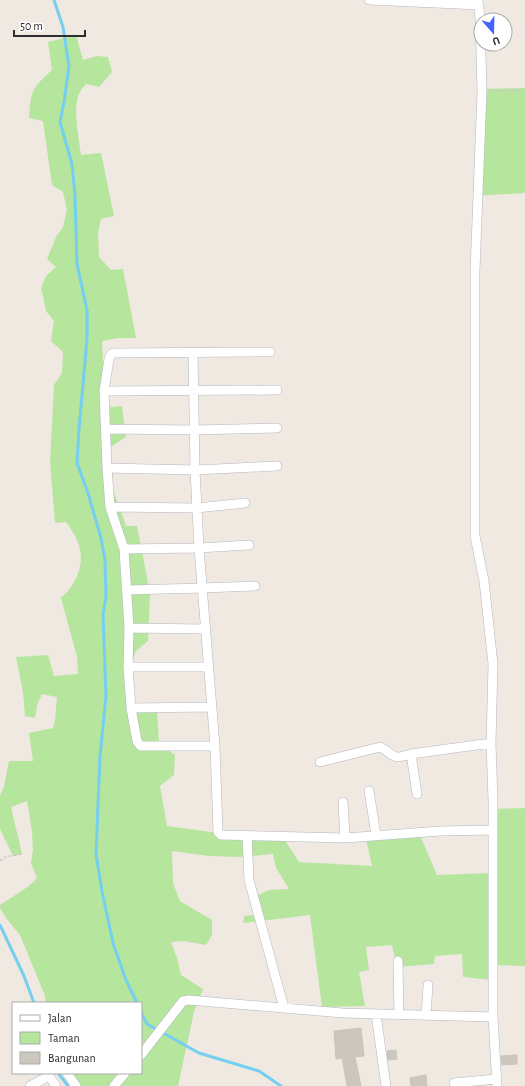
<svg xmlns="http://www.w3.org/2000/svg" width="525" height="1086" font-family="'Alegreya Sans',sans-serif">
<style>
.green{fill:#b6e59e}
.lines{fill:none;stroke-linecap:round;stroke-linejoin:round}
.stream{stroke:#75cff0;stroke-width:3}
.building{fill:#cbc7bf;stroke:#cbc5ba}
.minor-casing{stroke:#b4b7c1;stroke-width:10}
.path{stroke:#c9c9c9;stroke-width:1.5;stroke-dasharray:3 2;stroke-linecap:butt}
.minor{stroke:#fff;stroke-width:9}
</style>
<rect width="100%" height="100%" fill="#efe9e1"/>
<!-- green -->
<path class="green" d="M76 35 83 60 97 56 108 57 112 72 99 87 86 84C84 86 81 89 80 92 72 106 79 139 81 155L101 153 114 216 101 219 98 233 99 257 111 270 123 269 136 338H118L102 341 105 408 122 406 126 437 103 452 111 484 126 526H137L150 593 148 641 136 651 128 673 134 702 157 712 159 743 175 755 174 775 160 786 167 826 270 840 284 839 299 862 372 866 365 834 419 833 437 875 492 873 493 857 487 834 490 809 525 808V966L493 965V980L463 977 462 954 435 956 434 964 397 967 392 945 366 947 369 970 359 972 365 1006 322 1007 310 915 243 923 244 916 259 914 256 896 269 890 289 889 276 868 273 854 239 857 209 856 172 851 173 883 180 901 212 920V935L206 945 184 941 171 942 177 958 181 975 203 989 194 1012 178 1086H73L64 1073H141V1003H46L45 996 20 935 6 918 0 908V905L29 886 37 878 31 863 33 849 32 832 27 801 11 807 22 854 13 856 0 829V796L4 786 9 761H33L29 733 53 728 55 721 57 697 42 694 37 705 35 718 25 716 23 692 16 657 48 655 54 676 78 674 77 657 61 598C65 594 70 589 73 584 87 560 81 542 66 522L55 523 50 461 54 385 62 373 63 352 51 341 54 321 46 311 41 288 46 276 56 267 47 259 56 237 63 227 67 210 63 192 52 185 43 121 29 118C31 91 31 89 52 70L48 42Z
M525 88V193L473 196 480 89Z"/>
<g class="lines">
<!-- stream -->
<path class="stream" d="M54 0 63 27 69 66 64 102 60 122 72 164 75 196 77 264 87 310V339L79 429 77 463 88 493 101 538 105 560 106 597 103 614 106 696 100 756 96 854 102 891 113 943 126 980 137 1003
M0 925 24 976 34 1003
M141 1012 147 1024 199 1053 259 1071 281 1086
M58 1073 68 1086"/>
</g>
<!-- building -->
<path class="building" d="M361 1028 364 1056 355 1057 361 1086H347L342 1058 336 1059 334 1031Z
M396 1050 397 1059 388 1060 387 1051Z
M517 1055V1064L502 1065 501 1056Z
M426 1075 427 1086H411L410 1078Z"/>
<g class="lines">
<defs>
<path id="minor" d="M369 0 479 5
M478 0 480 18 482 91 475 271V536L484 581 493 664 491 743 493 800V1017L497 1086
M193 353 195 470 199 548 215 746 218 832 221 835 345 838 441 831 493 830
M104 391 277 390
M106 429 195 430 277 428
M107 468 195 470 277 466
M110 507 197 508 245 503
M124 549 199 548 249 545
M127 590 202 588 255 586
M129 628 205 629
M128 667H208
M131 708 212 707
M215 746H141L139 744 137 741 131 708 128 667 129 628 124 549 110 507 107 468 104 391 109 359 111 354 114 353 270 352
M320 762 380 747C386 749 391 757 398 757 402 757 407 755 411 754
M369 791 376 835
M417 794 411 754 491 743
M343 802 345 838
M247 836 249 880 284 1008
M398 961 399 1015
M376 1014 386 1086
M426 1016 428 985
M141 1055 183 1001 189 1000 343 1013 493 1017
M67 1073 76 1086
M454 1083 496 1079
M30 1086 49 1076 56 1086
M114 1086 125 1073"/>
</defs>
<!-- minor casing -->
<use href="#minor" class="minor-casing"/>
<!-- path -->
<path class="path" d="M491 91 525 90
M0 861 5 857 22 854"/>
<!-- minor -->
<use href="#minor" class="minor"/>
</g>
<!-- legend -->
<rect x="12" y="1002" width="130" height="72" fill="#ffffff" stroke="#ababab"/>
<rect x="20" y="1015" width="20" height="6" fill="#ffffff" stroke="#ababab"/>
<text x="48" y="1022" font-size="12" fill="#2e2e2e">Jalan</text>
<rect x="20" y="1032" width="20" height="12" fill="#b6e59e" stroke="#ababab"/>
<text x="48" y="1042" font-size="12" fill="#2e2e2e">Taman</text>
<rect x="20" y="1052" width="20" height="12" fill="#cbc7bf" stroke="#ababab"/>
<text x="48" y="1062" font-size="12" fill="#2e2e2e">Bangunan</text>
<!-- north arrow -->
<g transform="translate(493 32) rotate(160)"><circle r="19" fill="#ffffff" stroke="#ababab"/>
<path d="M0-3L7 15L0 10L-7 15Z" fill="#4264fb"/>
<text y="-6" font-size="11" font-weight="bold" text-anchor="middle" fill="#2e2e2e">U</text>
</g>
<!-- scale -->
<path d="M14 30v6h71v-6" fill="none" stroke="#2e2e2e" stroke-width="2"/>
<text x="20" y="30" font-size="12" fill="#2e2e2e" stroke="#ffffff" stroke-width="3" paint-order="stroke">50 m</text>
</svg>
